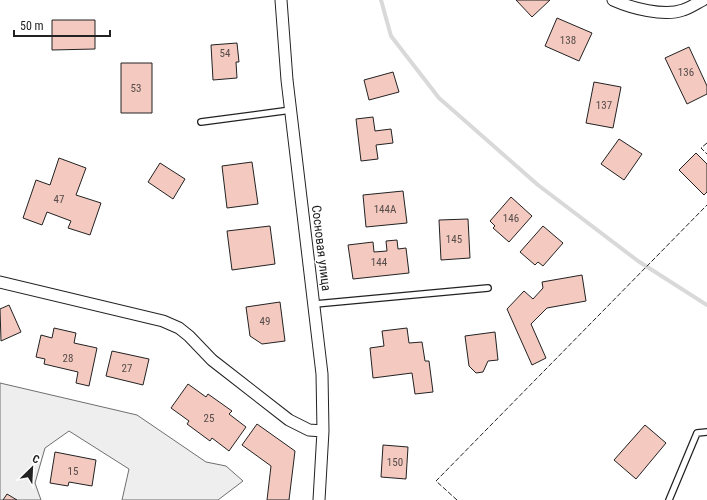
<svg xmlns="http://www.w3.org/2000/svg" width="707" height="500" font-family="'Roboto Condensed',sans-serif">
<style>
.green{fill:#eee;stroke:#6f6f6f}
.lines{fill:none;stroke-linecap:round;stroke-linejoin:round}
.stream{stroke:#d9d9d9;stroke-width:4}
.building{fill:#f3c9c0;stroke:#222}
.service-casing{stroke:#222;stroke-width:8}
.minor-casing{stroke:#222;stroke-width:13}
.service{stroke:#fff;stroke-width:5.5}
.minor{stroke:#fff;stroke-width:11}
.fence{stroke:#222;stroke-width:1;stroke-dasharray:5 2;stroke-linecap:butt}
.labels{text-anchor:middle;stroke-width:3;stroke-linejoin:round;paint-order:stroke}
.number-label{font-size:11px;fill:#564c4a}
.street-label{font-size:13px;fill:#222;stroke:#fff}
</style>
<rect width="100%" height="100%" fill="#fff"/>
<!-- green -->
<path class="green" d="M0 383 137 415 206 462 226 466 243 481 218 500H122L129 469 69 431 45 448 35 483 41 500H0Z"/>
<g class="lines">
<!-- stream -->
<path class="stream" d="M381 0 391 36 439 98 538 185 638 261 707 305"/>
</g>
<!-- building -->
<path class="building" d="M516 0H550L532 17Z
M557 18 592 33 579 61 545 46Z
M52 20H95V49L52 50Z
M237 43 239 62H236L237 78 213 80 211 45Z
M689 47 707 86V94L687 104 665 58Z
M121 63H152V113H121Z
M393 72 399 92 369 100 364 80Z
M594 82 621 87 613 128 586 123Z
M373 117 375 131 391 129 393 143 376 145 378 159 361 161 356 119Z
M619 139 642 154 624 180 601 164Z
M696 153 707 164V192L704 195 679 170Z
M59 158 86 168 76 195 101 203 90 235 68 228 71 221 47 212 42 225 23 218 36 180 50 185Z
M252 162 258 204 227 208 222 166Z
M160 163 185 179 173 199 148 182Z
M403 191 407 223 366 227 363 195Z
M511 197 532 216 509 242 493 228 495 226 490 221Z
M468 219 470 258 441 260 439 220Z
M270 226 275 264 232 270 227 231Z
M543 226 563 243 543 266 538 262 535 265 520 252Z
M397 240 398 249 406 248 409 273 353 279 348 245 373 242 374 252 387 251 386 241Z
M582 275 586 301 547 308 531 324 546 358 532 365 507 309 524 291 533 299 543 288 542 282Z
M280 302 285 341 262 344 250 336 246 307Z
M9 305 21 332 1 341 0 309Z
M54 328 76 333 74 343 97 348 89 386 76 383 78 372 44 364 45 359 36 357 41 335 52 338Z
M407 328 409 343 422 342 425 361H429L433 392 415 394 412 373 373 378 370 348 384 346 382 331Z
M495 332 498 360 488 361 483 372 476 373 469 366 465 336Z
M112 351 149 359 143 385 106 376Z
M188 384 206 397 208 394 232 411 229 414 246 427 229 451 212 438 210 441 187 424 189 421 171 408Z
M257 424 295 451 289 500H267L271 466 242 445Z
M645 425 666 443 636 479 614 460Z
M383 445 408 447 406 479 381 477Z
M55 452 96 460 92 486 69 482 68 486 50 483Z
M7 494 17 500H3Z"/>
<g class="lines">
<defs>
<path id="service" d="M201 122 291 110
M315 304 488 288
M669 500 697 433 707 432"/>
<path id="minor" d="M281 0 287 80 322 374 323 431 319 500
M613 0C631 8 664 17 683 10 690 8 697 3 703 0
M0 282 163 321 179 328 189 336 212 360 289 420 309 430 323 431"/>
</defs>
<!-- service casing -->
<use href="#service" class="service-casing"/>
<!-- minor casing -->
<use href="#minor" class="minor-casing"/>
<!-- service -->
<use href="#service" class="service"/>
<!-- minor -->
<use href="#minor" class="minor"/>
<!-- fence -->
<path class="fence" d="M707 143 701 148 707 154
M457 500 436 481 707 205"/>
</g>
<g class="labels">
<!-- number labels -->
<g class="number-label">
<text x="568" y="44">138</text>
<text x="225" y="57">54</text>
<text x="686" y="76">136</text>
<text x="136" y="92">53</text>
<text x="604" y="109">137</text>
<text x="59" y="203">47</text>
<text x="385" y="213">144А</text>
<text x="511" y="222">146</text>
<text x="454" y="243">145</text>
<text x="379" y="266">144</text>
<text x="265" y="325">49</text>
<text x="68" y="362">28</text>
<text x="127" y="372">27</text>
<text x="209" y="422">25</text>
<text x="395" y="466">150</text>
<text x="73" y="475">15</text>
</g>
<!-- street labels -->
<g class="street-label">
<text transform="translate(322 248) rotate(83)" y="5">Сосновая улица</text>
</g>
</g>
<!-- north arrow -->
<g transform="translate(32 468) rotate(24)" stroke="#ffffff" stroke-width="3" paint-order="stroke">
<path d="M0-3L7 15L0 10L-7 15Z" fill="#222222"/>
<text y="-6" font-size="11" font-weight="bold" text-anchor="middle" fill="#222222">С</text>
</g>
<!-- scale -->
<path d="M14 30v6h96v-6" fill="none" stroke="#222222" stroke-width="2"/>
<text x="20" y="30" font-size="12" fill="#222222" stroke="#ffffff" stroke-width="3" paint-order="stroke">50 m</text>
</svg>
